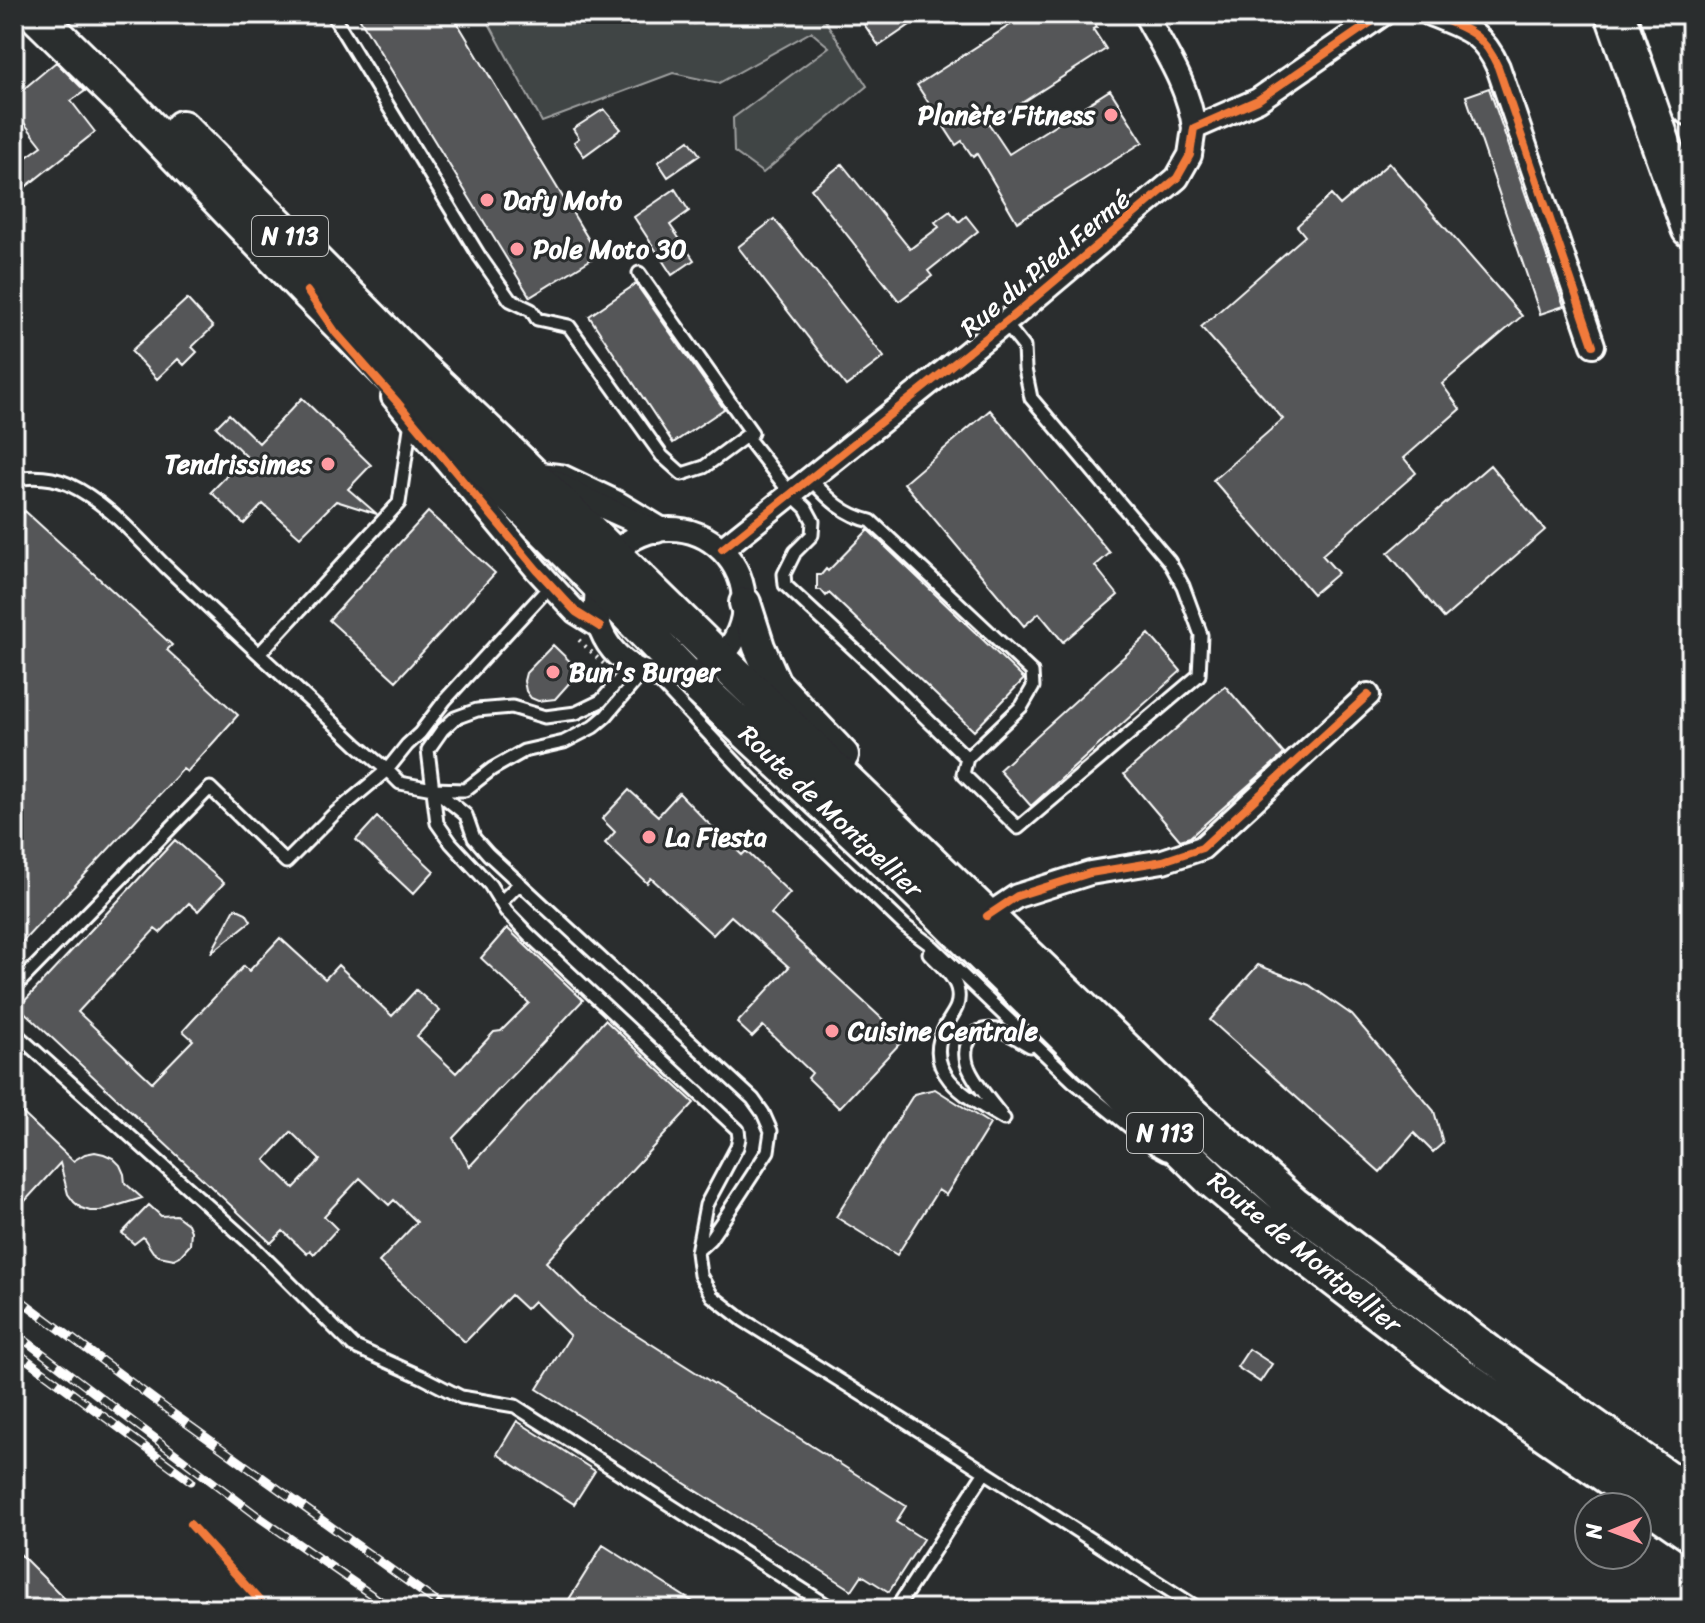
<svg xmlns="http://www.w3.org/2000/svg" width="1705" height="1623" font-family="Sriracha,sans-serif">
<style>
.green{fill:#414445;stroke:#a0a2a2;stroke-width:2}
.building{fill:#555758;stroke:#fff;stroke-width:2;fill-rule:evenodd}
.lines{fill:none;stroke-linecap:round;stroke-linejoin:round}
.lane-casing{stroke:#fff;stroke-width:17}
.street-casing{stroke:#fff;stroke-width:28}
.secondary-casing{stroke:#fff;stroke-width:36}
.primary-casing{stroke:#fff;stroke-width:40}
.highway-casing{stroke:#fff;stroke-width:44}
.path{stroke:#fff;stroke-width:4;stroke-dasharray:2 6;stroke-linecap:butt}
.lane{stroke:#2a2d2e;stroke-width:11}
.street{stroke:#2a2d2e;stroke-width:22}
.secondary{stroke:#2a2d2e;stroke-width:30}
.primary{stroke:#2a2d2e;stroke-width:34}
.highway{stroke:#2a2d2e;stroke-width:38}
.rail-casing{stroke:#fff;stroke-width:9}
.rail{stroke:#2a2d2e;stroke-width:6;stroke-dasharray:18;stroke-linecap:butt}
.cycleway-casing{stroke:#2a2d2e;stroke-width:13}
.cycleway{stroke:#f17a3a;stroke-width:8}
.poi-dot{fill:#ff9aa2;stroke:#2a2d2e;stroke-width:3}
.labels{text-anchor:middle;stroke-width:6;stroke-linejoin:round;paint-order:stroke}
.shield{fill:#2a2d2e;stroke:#bfc0c0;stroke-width:2}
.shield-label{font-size:24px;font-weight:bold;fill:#fff}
.poi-label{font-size:26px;font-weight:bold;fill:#fff;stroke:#2a2d2e;text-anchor:start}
.street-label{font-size:26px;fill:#fff;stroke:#2a2d2e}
</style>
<rect width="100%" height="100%" fill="#2a2d2e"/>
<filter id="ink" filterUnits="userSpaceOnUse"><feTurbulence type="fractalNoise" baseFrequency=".0125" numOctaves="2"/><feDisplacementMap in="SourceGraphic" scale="16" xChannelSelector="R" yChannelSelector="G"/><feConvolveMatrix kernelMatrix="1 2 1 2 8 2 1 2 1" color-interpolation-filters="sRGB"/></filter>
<g filter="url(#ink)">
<!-- green -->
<path class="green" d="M484 14H687L694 24 719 14H821L867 86 763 173 734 152 733 118 829 47 811 32 719 83 673 73 542 122Z"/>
<!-- building -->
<path class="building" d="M357 14H452L598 255 530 297Z
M857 14H926L879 46Z
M1027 14H1089L1097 27 1093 29 1106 49 989 124 1009 154 1110 90 1143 142 1017 222 977 154 973 157 962 141 956 145 917 85Z
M56 62 85 91 71 101 95 132 23 189 21 186 14 191V166L42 146 14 110V97Z
M1489 88 1564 306 1540 314 1466 96Z
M604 109 621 129 584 156 574 142 579 138 573 129Z
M689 140 700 155 668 177 658 162Z
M1389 163 1522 316 1442 384 1460 409 1404 458 1416 473 1322 555 1338 573 1313 594 1213 480 1283 419 1201 327 1305 236 1297 226 1331 195 1340 205Z
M842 164 910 249 939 227 935 222 950 211 959 222 966 216 978 231 928 271 932 276 899 301 811 189Z
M675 189 689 211 670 225 694 260 672 275 634 217Z
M774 219 884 357 846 386 738 247Z
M636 284 724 409 673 443 589 316Z
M187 299 213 327 192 347 197 352 184 365 178 359 157 379 131 351Z
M302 398 371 465 348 489 377 514 336 501 300 537 263 504 244 524 211 492 246 456 216 427 229 414 259 443Z
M990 410 1110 553 1095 566 1118 595 1063 642 1039 613 1024 626 904 483Z
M1490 465 1545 530 1444 618 1388 553Z
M25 511 172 645 167 650 238 715 187 772 183 769 14 951V523Z
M428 512 495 573 396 681 329 620Z
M868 530 1024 679 974 731 829 593 826 596 821 590H817V575H821L826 569 828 571Z
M1149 634 1181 671 1031 806 999 770Z
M553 645 580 671 555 699 538 701 531 698 526 691 524 681 526 673Z
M1225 686 1284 754 1190 837 1180 840 1124 774Z
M629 790 658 816 679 793 705 820 742 855 746 851 790 893 771 914 797 938 796 939 904 1039 839 1108 808 1078 812 1073 763 1026 752 1037 737 1023 789 967 731 916 713 935 651 878 647 883 605 843 615 832 602 819Z
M377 817 434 871 413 894 356 840Z
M175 840 224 883 198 911 189 903 160 933 155 929 78 1012 152 1082 193 1040 183 1031 193 1020 244 966 249 971 280 938 325 979 338 965 392 1016 416 990 440 1011 417 1036 456 1073 494 1032 501 1031 529 1003 481 958 507 928 583 1000 453 1138 470 1166 605 1020 694 1103 546 1262 590 1305 906 1506 896 1522 923 1539 889 1592 862 1575 852 1590 537 1389 570 1336 534 1301 526 1309 511 1295 465 1342 379 1262 417 1222 394 1200 389 1205 360 1178 324 1216 337 1229 314 1254 310 1250 307 1254 283 1231 271 1243 19 1007ZM291 1132 320 1160 294 1188 265 1160Z
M235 908 246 913 251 921 211 953Z
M1258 965 1309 985 1352 1015 1434 1111 1443 1143 1433 1152 1414 1133 1380 1172 1210 1020Z
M935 1089 990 1124 946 1195 938 1190 897 1255 836 1217 914 1094Z
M14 1105 73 1161 85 1154 95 1152 104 1154 113 1158 120 1165 124 1174 125 1183 142 1198 100 1211H90L81 1208 74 1202 68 1194 60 1163 25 1201 14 1190Z
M149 1205 161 1216 176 1215 188 1224 191 1231 190 1245 180 1256 174 1259 159 1256 153 1252 143 1237 134 1244 122 1233Z
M1249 1349 1272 1364 1260 1382 1237 1367Z
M517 1421 595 1471 574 1504 497 1454Z
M603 1545 704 1609H563Z
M14 1548 75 1609H14Z"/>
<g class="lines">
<defs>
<path id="lane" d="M332 14 480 257 510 300 531 310 537 319 569 326 662 456 682 474 704 467 746 436 791 494 806 508 813 521 812 535 795 552 784 574 785 585 869 663 967 758 1022 706 1033 687 1032 672 871 521C844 515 829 499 810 479
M639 273 752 433 746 436
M537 468 563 471 620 498 670 528
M14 479C32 476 50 476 68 484 107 502 135 536 165 566 228 626 293 685 357 745L387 770 400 783 433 789 465 790 492 769 524 751 564 742 593 727 606 716 643 672
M260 653 399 503 411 421
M631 666 601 701 576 713 545 717 512 707 477 710 455 718 442 730 428 750 437 823 451 843 490 885 506 911 529 935 738 1130 739 1138 737 1147 706 1205 697 1252 700 1275 712 1296 743 1320 960 1456 1199 1609
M653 675 752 780 905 926 933 947 1073 1081 1155 1148 1166 1154
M967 758 963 774 1018 828 1199 675 1201 635 1183 586 1169 561 1031 398 1025 369 1024 347 1005 323
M434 789 466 815 474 838 488 854 753 1099 763 1113 771 1131 768 1151 725 1217 710 1239 698 1250
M501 902 520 883
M929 953C939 964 957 978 958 993 960 1008 951 1015 945 1027 920 1074 970 1099 1004 1119
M14 988 210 788 286 862 333 815 387 770 407 745 420 733 445 700 551 585
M14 1032 253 1246 353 1346 422 1377 461 1397 515 1406 833 1609
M1001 1115C991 1102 979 1088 971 1073 957 1048 972 1022 1001 1031 1011 1034 1021 1041 1030 1046
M896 1609 985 1472"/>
<path id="street" d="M1145 14C1164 50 1189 86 1194 128
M1430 14C1464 28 1482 31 1498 67L1593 345
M393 397 537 570 576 612 600 627
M554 481 583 498 657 531
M596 603a74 74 0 1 1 148 0a74 74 0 1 1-148 0Z
M722 549 1012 317 1177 178 1190 155 1194 128 1258 100 1383 14
M987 916 1017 896 1090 873 1163 861 1202 848 1368 695"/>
<path id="secondary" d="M745 603 759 647 775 683 843 755"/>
<path id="primary" d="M35 14 129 106 307 291 584 569 687 676 908 882 1213 1181 1285 1241 1455 1371 1691 1534
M182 128 416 364 513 456 719 658 1181 1104 1293 1204 1488 1352 1691 1495"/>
<path id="highway" d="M1615 14 1691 228
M1659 14 1691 106"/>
</defs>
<!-- lane casing -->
<use href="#lane" class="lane-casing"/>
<!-- street casing -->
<use href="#street" class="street-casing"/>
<!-- secondary casing -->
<use href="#secondary" class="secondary-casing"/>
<!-- primary casing -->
<use href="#primary" class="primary-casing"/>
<!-- highway casing -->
<use href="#highway" class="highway-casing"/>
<!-- path -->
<path class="path" d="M579 640 610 670"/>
<!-- lane -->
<use href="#lane" class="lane"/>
<!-- street -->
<use href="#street" class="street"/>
<!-- secondary -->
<use href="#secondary" class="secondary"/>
<!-- primary -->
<use href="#primary" class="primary"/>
<!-- highway -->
<use href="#highway" class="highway"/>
<defs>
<path id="rail" d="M14 1295 168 1410 446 1609
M14 1332 259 1517 392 1609
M14 1350 191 1481"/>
</defs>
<!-- rail casing -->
<use href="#rail" class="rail-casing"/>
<!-- rail -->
<use href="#rail" class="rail"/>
<defs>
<path id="cycleway" d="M1430 14C1464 28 1482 31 1498 67L1593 345
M307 291 336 333 398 403 537 570 576 612 600 627
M722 549 1012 317 1177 178 1190 155 1194 128 1258 100 1383 14
M987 916 1017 896 1090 873 1163 861 1202 848 1368 695
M190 1524 267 1609"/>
</defs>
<!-- cycleway casing -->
<use href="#cycleway" class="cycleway-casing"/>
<!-- cycleway -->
<use href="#cycleway" class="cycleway"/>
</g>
</g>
<!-- markers -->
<g class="poi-dot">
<circle cx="1111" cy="115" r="8"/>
<circle cx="487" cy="200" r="8"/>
<circle cx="517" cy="249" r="8"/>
<circle cx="328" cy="464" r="8"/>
<circle cx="553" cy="672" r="8"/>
<circle cx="649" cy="837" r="8"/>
<circle cx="832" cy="1031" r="8"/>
</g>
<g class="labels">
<!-- shield labels -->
<g class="shield">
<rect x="252" y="216" width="76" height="40" rx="6"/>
<rect x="1127" y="1113" width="76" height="40" rx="6"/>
</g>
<g class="shield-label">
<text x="290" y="244">N 113</text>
<text x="1165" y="1141">N 113</text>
</g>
<!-- poi labels -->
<g class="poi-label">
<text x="1095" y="124" text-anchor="end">Planète Fitness</text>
<text x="503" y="209">Dafy Moto</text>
<text x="533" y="258">Pole Moto 30</text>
<text x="312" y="473" text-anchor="end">Tendrissimes</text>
<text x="569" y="681">Bun's Burger</text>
<text x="665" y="846">La Fiesta</text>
<text x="848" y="1040">Cuisine Centrale</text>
</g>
<!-- street labels -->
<g class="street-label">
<text transform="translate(1045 263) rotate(-40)" y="9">Rue du Pied Fermé</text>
<text transform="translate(831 811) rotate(43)" y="9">Route de Montpellier</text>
<text transform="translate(1305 1252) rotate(39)" y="9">Route de Montpellier</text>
</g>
</g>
<!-- margin -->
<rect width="1705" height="1623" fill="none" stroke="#2a2d2e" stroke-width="48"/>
<rect x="24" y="24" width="1657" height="1575" fill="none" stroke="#fff" stroke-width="3" filter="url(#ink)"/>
<!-- north arrow -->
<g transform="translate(1613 1531) rotate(269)"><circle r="38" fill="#2a2d2e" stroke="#7f8182" stroke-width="2"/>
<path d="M0-6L14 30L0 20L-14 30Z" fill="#ff9aa2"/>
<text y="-12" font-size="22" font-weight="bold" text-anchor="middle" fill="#ffffff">N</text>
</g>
</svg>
